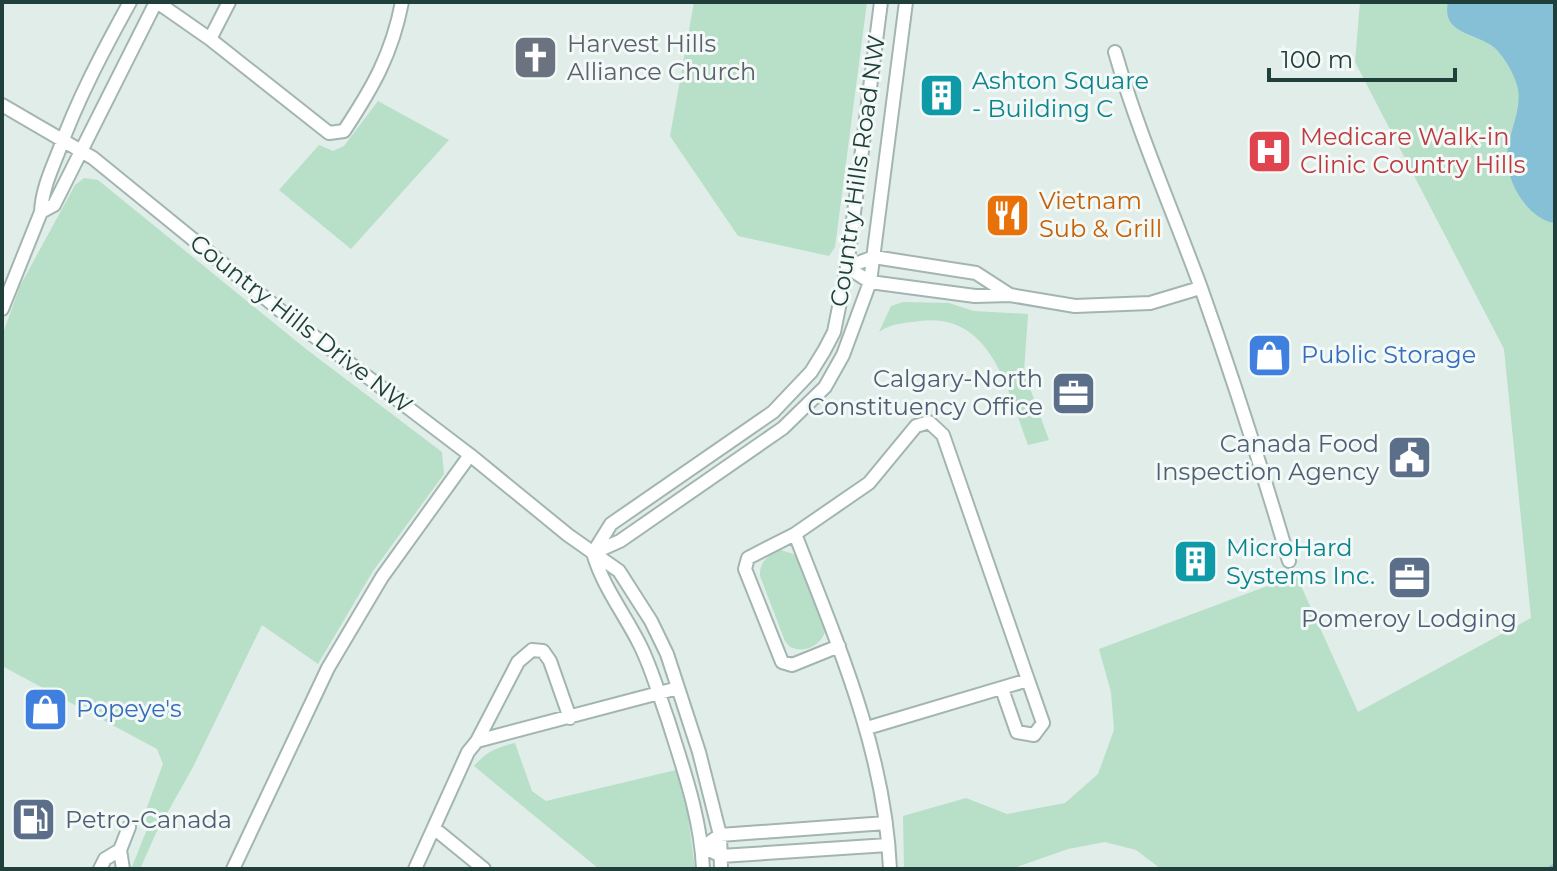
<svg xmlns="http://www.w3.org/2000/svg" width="1557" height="871" font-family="Montserrat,sans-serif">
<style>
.green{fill:#b8dfc7}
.water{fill:#85c0d6}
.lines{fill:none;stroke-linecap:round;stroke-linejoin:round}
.stream{stroke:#85c0d6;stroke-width:4}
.minor-casing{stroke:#a3b5b1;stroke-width:16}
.minor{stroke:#fff;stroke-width:12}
.labels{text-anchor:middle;stroke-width:6;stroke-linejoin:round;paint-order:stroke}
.worship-label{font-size:24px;fill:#5b616d;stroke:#f2f9f6;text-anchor:start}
.culture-label{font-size:24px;fill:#0d838f;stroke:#f2f9f6;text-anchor:start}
.health-label{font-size:24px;fill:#be3a42;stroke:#f2f9f6;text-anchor:start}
.street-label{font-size:24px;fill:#203f3a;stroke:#f2f9f6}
.food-label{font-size:24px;fill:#c56008;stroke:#f2f9f6;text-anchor:start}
.shop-label{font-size:24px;fill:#366cbe;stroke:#f2f9f6;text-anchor:start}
.service-label{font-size:24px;fill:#4e5e75;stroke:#f2f9f6;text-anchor:end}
</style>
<rect width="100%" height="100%" fill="#e1ede9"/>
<!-- green -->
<path class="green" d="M694 2H867L835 247 829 256 738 236 670 136Z
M1360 2H1555V869H1161L1136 850 1105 842 1068 849 1011 869 904 868 903 816 966 798 1007 814 1065 803 1098 774 1114 730 1111 692 1099 649 1286 579 1297 577 1358 712 1531 618 1504 349 1355 62Z
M378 101 449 140 351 249 279 190 319 145 333 151 344 146Z
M84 178 98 180 306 349 442 452 444 474 373 571 318 664 262 625 193 767 156 833 140 869H131L148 827 143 818 163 764 157 749 2 666V336L20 286 75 185Z
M903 302 949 303 974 311 1028 314 1024 372 1049 440 1028 445C1008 393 993 312 920 321 905 323 892 323 879 332L891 306Z
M781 550 796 555 826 628C823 645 805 654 790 647L785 641 760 576C759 561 769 555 781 550Z
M515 743 532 791 546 801 676 770 688 816 695 869H599L474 766C486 752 497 747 515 743Z"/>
<!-- water -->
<path class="water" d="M1448 2H1555V223C1528 219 1507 183 1507 158 1507 134 1524 109 1517 85 1513 72 1505 58 1495 48 1476 32 1441 35 1448 2Z"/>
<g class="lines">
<!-- stream -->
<path class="stream" d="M1549 869 1555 865"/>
<defs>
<path id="minor" d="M157 2 210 39 329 133 344 131C373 87 392 54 402 2
M210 39 229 2
M1115 52C1138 132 1172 209 1201 288 1233 378 1262 469 1289 561
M2 105 93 158 281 311 470 455 568 535 619 571 651 621 667 654 699 752 720 835 721 869
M41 212 54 205 156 2
M847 267 870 282 975 296 1010 295 1075 306 1150 303 1200 288
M847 267 874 257 976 273 1010 295
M2 309 41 212C42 191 50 173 58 153 77 100 103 51 130 2
M795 534C837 642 885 751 890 869
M593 553 620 541 783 428 825 387 843 355 870 282 906 2
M593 553 611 524 773 412 811 372 824 351 834 332 847 267 881 2
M593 553C603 587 624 613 640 645 652 669 659 695 668 720 683 768 701 818 703 869
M839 646 792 665 782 662 745 569 748 558 795 534 869 483 916 426 929 422 943 435 1028 680 867 728
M1002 689 1017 732 1034 735 1043 723 1028 680
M477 741 518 662 532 650 543 651 550 661 570 718
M886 823 720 835 703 847 721 856 888 845
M435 829 484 869
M100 869 105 859 120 850
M123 869 120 850 129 827
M233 869 328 668 382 577 470 455
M415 869 468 752 477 741 678 688"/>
</defs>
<!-- minor casing -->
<use href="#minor" class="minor-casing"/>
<!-- minor -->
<use href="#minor" class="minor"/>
</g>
<!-- icons -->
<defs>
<symbol id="church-square" viewBox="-11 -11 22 22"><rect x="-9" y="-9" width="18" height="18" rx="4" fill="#6b7280" stroke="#f2f9f6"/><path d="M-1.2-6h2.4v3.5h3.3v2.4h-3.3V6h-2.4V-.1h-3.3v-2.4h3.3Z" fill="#fff"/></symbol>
<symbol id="building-square" viewBox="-11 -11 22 22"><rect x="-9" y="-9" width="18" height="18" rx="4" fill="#0f9aa8" stroke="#f2f9f6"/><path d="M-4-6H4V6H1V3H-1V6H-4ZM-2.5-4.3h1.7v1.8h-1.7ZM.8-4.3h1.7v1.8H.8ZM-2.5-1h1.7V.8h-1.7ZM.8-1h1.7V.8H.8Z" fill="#fff"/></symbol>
<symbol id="hospital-square" viewBox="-11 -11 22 22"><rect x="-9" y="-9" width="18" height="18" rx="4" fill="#e0444e" stroke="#f2f9f6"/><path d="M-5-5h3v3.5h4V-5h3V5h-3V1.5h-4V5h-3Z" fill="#fff"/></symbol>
<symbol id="restaurant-square" viewBox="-11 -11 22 22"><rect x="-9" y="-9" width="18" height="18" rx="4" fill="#e8710a" stroke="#f2f9f6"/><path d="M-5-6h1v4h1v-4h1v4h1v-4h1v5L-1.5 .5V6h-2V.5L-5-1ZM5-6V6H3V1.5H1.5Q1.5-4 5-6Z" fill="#fff"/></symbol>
<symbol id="shop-square" viewBox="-11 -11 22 22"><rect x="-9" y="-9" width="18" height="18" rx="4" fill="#3f7fe0" stroke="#f2f9f6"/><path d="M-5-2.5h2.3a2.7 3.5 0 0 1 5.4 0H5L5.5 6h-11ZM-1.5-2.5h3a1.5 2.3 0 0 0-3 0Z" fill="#fff"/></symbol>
<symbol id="office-square" viewBox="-11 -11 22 22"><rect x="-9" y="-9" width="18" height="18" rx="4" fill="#5c6f8a" stroke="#f2f9f6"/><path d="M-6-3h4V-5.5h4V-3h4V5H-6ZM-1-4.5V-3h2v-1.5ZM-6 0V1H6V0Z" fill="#fff"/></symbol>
<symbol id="civic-square" viewBox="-11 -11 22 22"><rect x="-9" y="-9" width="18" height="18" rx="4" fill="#5c6f8a" stroke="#f2f9f6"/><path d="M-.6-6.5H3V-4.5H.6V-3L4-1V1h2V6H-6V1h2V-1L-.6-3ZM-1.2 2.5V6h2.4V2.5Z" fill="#fff"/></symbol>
<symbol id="fuel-square" viewBox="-11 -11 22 22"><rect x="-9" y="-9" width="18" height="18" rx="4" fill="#5c6f8a" stroke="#f2f9f6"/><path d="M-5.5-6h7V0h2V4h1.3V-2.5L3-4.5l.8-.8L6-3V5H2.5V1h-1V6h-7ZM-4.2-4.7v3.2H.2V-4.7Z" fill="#fff"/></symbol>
</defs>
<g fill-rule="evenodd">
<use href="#church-square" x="510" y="32" width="51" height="51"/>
<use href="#building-square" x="916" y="70" width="51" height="51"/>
<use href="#hospital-square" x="1244" y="126" width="51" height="51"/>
<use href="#restaurant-square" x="982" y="190" width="51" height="51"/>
<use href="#shop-square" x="1244" y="330" width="51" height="51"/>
<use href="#office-square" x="1048" y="368" width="51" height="51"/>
<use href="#civic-square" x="1384" y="432" width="51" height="51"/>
<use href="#building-square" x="1170" y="536" width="51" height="51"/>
<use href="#office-square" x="1384" y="552" width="51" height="51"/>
<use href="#shop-square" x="20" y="684" width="51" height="51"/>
<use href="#fuel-square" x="8" y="794" width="51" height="51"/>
</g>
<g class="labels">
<!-- worship labels -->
<g class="worship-label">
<text x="567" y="52">Harvest Hills<tspan x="567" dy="28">Alliance Church</tspan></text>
</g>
<!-- culture labels -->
<g class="culture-label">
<text x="972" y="89">Ashton Square<tspan x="972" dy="28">- Building C</tspan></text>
<text x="1226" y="556">MicroHard<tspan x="1226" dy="28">Systems Inc.</tspan></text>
</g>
<!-- health labels -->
<g class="health-label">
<text x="1300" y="145">Medicare Walk-in<tspan x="1300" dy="28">Clinic Country Hills</tspan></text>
</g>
<!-- street labels -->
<g class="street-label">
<text transform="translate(858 171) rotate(-82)" y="8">Country Hills Road NW</text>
<text transform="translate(301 324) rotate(38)" y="8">Country Hills Drive NW</text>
</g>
<!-- food labels -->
<g class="food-label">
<text x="1039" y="209">Vietnam<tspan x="1039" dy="28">Sub &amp; Grill</tspan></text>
</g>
<!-- shop labels -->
<g class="shop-label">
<text x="1301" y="363">Public Storage</text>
<text x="76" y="717">Popeye's</text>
</g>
<!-- service labels -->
<g class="service-label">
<text x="1043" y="387">Calgary-North<tspan x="1043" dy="28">Constituency Office</tspan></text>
<text x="1379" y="452">Canada Food<tspan x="1379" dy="28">Inspection Agency</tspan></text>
<text x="1409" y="627" text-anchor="middle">Pomeroy Lodging</text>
<text x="65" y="828" text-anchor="start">Petro-Canada</text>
</g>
</g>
<!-- border -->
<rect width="1557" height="871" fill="none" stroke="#203f3a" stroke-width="8"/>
<!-- scale -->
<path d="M1269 68v12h186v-12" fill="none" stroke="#203f3a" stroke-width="4"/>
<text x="1281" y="68" font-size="24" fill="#203f3a" stroke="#f2f9f6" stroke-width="6" paint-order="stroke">100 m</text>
</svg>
